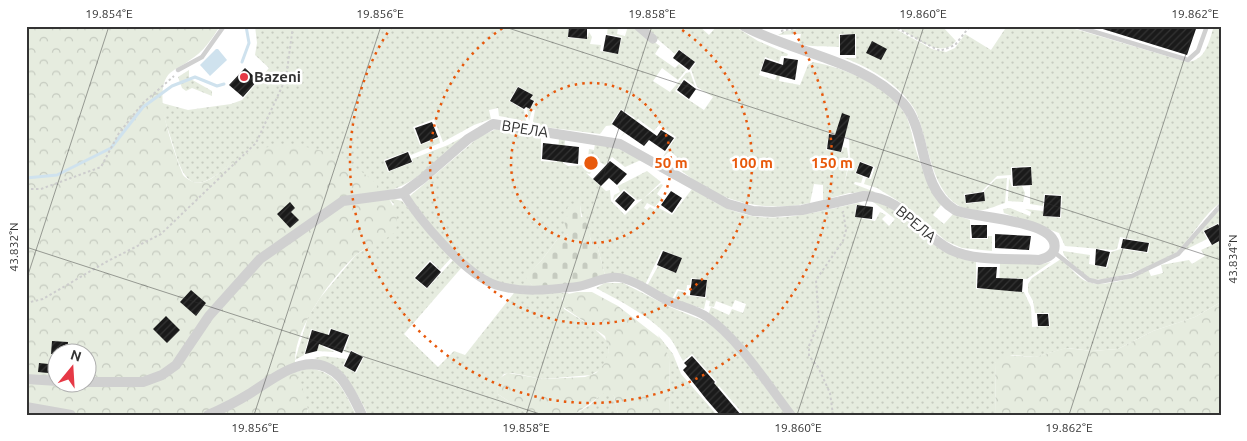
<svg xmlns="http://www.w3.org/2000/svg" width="1247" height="441" font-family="Ubuntu,sans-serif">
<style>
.grass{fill:url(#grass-dots);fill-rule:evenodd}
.forest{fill:url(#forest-crowns);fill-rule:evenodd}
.cemetery{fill:url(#cemetery-stones)}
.water{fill:#cfe2ee}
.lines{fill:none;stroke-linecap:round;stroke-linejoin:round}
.stream{stroke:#cfe2ee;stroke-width:3}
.building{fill:url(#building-hatch)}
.path{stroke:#cdcdcd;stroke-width:2;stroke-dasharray:2.5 2.5;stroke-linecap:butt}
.service{stroke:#d0d0d0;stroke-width:4.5}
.minor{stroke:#d0d0d0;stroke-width:9}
.tertiary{stroke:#d0d0d0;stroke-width:10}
.ticks{fill:none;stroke:#333;stroke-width:1;stroke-opacity:0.45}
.ring{fill:none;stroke:#e8590c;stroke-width:2.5;stroke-dasharray:2.5 5}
.poi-dot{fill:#e63946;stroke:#fff;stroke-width:2}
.labels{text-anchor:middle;stroke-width:5;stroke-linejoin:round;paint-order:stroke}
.poi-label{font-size:15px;font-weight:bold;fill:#333;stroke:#fff;text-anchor:start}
.street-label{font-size:15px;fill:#333;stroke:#fff}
.centre{fill:#e8590c;stroke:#fff;stroke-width:2.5}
.ring-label{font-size:15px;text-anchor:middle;font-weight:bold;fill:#e8590c;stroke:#fff;stroke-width:5;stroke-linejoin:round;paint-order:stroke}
.neatline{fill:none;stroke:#333;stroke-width:2}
.ticks-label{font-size:12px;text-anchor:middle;fill:#333}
</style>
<defs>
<pattern id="grass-dots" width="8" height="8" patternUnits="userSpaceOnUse" patternTransform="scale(1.25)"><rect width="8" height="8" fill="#e6ecdf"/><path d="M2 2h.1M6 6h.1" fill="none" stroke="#c6cbc0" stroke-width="1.8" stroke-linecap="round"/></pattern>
<pattern id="forest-crowns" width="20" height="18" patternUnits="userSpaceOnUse" patternTransform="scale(1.25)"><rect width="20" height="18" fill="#e6ecdf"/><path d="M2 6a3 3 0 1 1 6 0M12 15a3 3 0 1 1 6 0" fill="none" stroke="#c6cbc0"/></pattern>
<pattern id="cemetery-stones" width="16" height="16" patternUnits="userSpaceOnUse" patternTransform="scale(1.25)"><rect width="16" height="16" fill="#e6ecdf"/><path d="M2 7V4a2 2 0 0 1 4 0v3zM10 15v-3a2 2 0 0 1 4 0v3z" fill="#c6cbc0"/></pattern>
<pattern id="building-hatch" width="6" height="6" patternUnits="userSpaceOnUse" patternTransform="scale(1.25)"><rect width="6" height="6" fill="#1a1a1a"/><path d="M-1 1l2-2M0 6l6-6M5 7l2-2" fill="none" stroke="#333"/></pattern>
</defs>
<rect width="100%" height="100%" fill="#fff"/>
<!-- grass -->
<path class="grass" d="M255 26H568V38L587 39 589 32 592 37 590 44 601 45 600 51 618 54 622 37 607 34 608 26 618 28 617 34 625 36 628 26H632L660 46 655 54 675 68 679 64 686 70 678 80 662 68 653 81 670 92 686 73 690 72 695 86 684 78 675 91 704 110 713 97 697 87 691 69 696 63 679 49 675 54 642 26H699L709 35 717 26H734L758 41 788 54 787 56H781L779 62 765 57 759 75 775 80 780 65 782 66 779 81 800 85 808 65 813 62C845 68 887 85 905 114 911 125 912 138 916 150 922 170 929 188 941 205L933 215 944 224 953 214 970 220V239H988V236H992V251L962 248 946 241 903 204 877 188 864 184 866 178 871 179 875 167 860 161 855 173 863 177 861 183 855 182 854 184 875 192 849 193 823 200V185L814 184 810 203C758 214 711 199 673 163L677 157 670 151 662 158 676 137 659 125 654 131 638 119 620 138 635 118 621 109 611 123 614 125 606 126 600 134 536 126 533 121 535 110H532L529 121 527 108 530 110 535 101 531 99 533 95 518 86 509 101 524 110 526 121 499 116 498 108 489 110 491 119 474 125 443 142 434 119 413 127 420 145 439 138 440 143 411 155 409 151 384 160 388 172 413 162 412 159 448 145 465 136C440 157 416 185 384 192L229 165C194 196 184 184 173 145 169 131 163 118 162 103L188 110 231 104 242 100 269 68 255 55 257 43ZM829 133 849 138 850 161 844 185 849 161 847 148 843 147 842 152 826 150Z
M819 26H890L932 49 946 52 955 48 965 34 991 50 1007 26H1061L1075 29 1187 62C1206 61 1209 41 1214 26H1221V202C1203 215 1193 236 1178 251 1165 263 1106 285 1089 278 1079 274 1071 263 1064 255L1063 251 1090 255 1089 264 1107 268 1111 252 1121 249 1148 253 1150 243 1120 237 1117 249 1113 250 1065 246 1059 233 1004 213 1003 209 1010 208 1030 216 1031 212 1025 209 1043 211V216L1061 218 1062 195 1044 194 1043 206 1030 204V186L1032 185 1031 166 1011 167V175L997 176 981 192 964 194 966 204 985 201 984 191 996 179 1007 178 1005 203C998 205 990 209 983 210 931 215 931 144 916 112 903 87 870 67 844 58H856V34H839V47C827 46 808 47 799 44L801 34 778 35 785 31Z
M895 26H942L956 41C940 61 913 35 895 26Z
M189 70V78L212 91V96L192 88 186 91 182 88 178 77Z
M496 129 541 137V161L557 162 559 139 565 140 563 163 568 166 587 165 589 149 594 150 595 144 617 148 641 160 625 167 612 157 605 165 598 161 590 174 586 173 606 191 610 190 611 201 625 215C636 203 649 195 661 184L663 185 657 194 662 198 655 207 647 203 644 208 647 210 650 207 655 210 657 207 672 215 692 189C707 197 721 207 737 212 776 226 820 210 859 203L861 205H856L855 217 875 221 880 212 886 215 882 219 889 226 895 219 872 201C900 207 914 231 936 246 948 256 962 257 976 262V289H999L1000 263 1042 264 1051 262 1027 279 1010 278V291L1024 292 1031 307 1032 327 1050 326 1049 313H1035L1033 301 1028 292V284L1032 278 1061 259C1070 266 1077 278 1088 282 1102 288 1137 278 1148 269L1151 276 1163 273 1161 265 1189 260 1192 264 1205 256 1201 250 1221 241V302L1195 317 1153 331 1118 349 1092 351 1067 348 1035 357 1012 355 995 363 996 415H794L708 315 711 307 729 315 732 309 743 313 746 304 735 300 732 307 716 301 714 307 709 306 710 301 706 300 704 309 674 300 678 291 684 292V295L706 298 707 280 691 278 690 285H687L686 291 677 289 672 299 647 286 658 266 676 273 682 258 662 250 645 285 605 275 597 245H592C590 231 581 220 580 205L568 216V234L561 239 559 237 541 261 526 276 533 287C520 287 504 287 491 281 468 269 421 220 410 196L479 137Z
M647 171 661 182 643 199 637 200 624 189 613 200 614 195 620 192 618 186Z
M1009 178 1012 187 1022 186 1025 193 1023 202 1008 201Z
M394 199 402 201 452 257 440 270 430 260 414 278 427 289 454 259 463 266 404 334 438 367 454 351 465 355 514 293H569L562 298 564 309 594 328 607 341 609 351 607 360 601 369 591 375 543 379 512 373 504 374 497 382 498 394 529 415H368C356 389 343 368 314 358L324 356 346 359 343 366 356 373 364 357 351 350 349 353 344 352 350 335 330 328 323 347 335 352 317 351 323 333 311 329 304 355 295 360 308 317 320 298 356 255 374 243 394 204 390 200Z
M1221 207V227L1218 223 1203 231 1207 239 1183 251Z
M605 283H623L670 307 709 323 732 344 787 415H744L719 386 713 390 711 388 717 382 692 354 683 361C678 353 674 341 667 335 648 315 620 301 596 288Z
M658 335 673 354 681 374 717 415H670L669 358Z
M308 368C338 372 344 391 356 415H307L308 410 296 372Z
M605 391H610L614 396 618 415H574L590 405Z"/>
<!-- forest -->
<path class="forest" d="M26 26H220C212 39 203 52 190 60 184 65 176 68 170 73 150 92 175 153 183 175 203 196 222 168 238 158 250 150 263 147 278 146 297 144 316 148 334 155 359 167 407 200 395 232 384 242 368 245 356 255 332 277 296 326 295 359 294 378 311 397 307 415H26ZM58 354H88V384H58Z
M577 292H592L618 306 662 340 669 358 670 415H618L614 396 607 391 574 415H529L498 394 496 386 498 379 508 373 543 379 585 377 596 373 604 364 609 351 605 336 562 306 564 295Z
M1221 302V415H996L995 363 1002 355 1035 357 1066 348 1092 351 1118 349 1153 331 1195 317Z"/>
<!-- cemetery -->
<path class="cemetery" d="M573 205H580L581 217H585L592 245H597L605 275 576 284 533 287 525 276 541 261 559 237 561 239 568 234 563 218 568 216 566 208Z"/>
<!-- water -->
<path class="water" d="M216 49H218L227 60 210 76 200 65Z"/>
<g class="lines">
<!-- stream -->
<path class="stream" d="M242 62 249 43 246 26
M26 178 57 175 111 148 143 107 172 86 195 77 217 86 224 84"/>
</g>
<!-- building -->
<path class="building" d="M569 26H584V29H587V39L568 37Z
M1093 26H1197L1187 55Z
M855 34V55H840V35Z
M606 35 621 38 618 54 603 51Z
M872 41 887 49 881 60 866 53Z
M679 50 695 62 689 70 673 58Z
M784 58 798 60 795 80 761 71 765 59 783 65Z
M245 68 258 80 243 97 229 85Z
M684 80 696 89 689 99 677 90Z
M518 87 533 95 530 99 534 101 530 109 526 107 524 109 510 101Z
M621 110 657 136 661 130 674 138 665 151 649 140 644 146 612 124Z
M842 113 850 116 841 152 827 149 829 134 835 135Z
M432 122 438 137 421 144 415 128Z
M543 143 579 147 578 164 542 159Z
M408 152 412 162 389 171 385 161Z
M610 161 627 174 617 185 609 178 601 186 593 179Z
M860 162 873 167 869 178 856 173Z
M1031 167 1032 185 1013 186 1012 168Z
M624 191 635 200 626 211 615 201Z
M671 191 682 198 672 213 661 205Z
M984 192 985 201 966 203 965 195Z
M1045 195 1061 196 1060 217 1043 216Z
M290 202 295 208 291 212 299 220 290 228 277 214Z
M857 205 873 207 872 219 855 217Z
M1218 224 1221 229V240L1212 245 1204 231Z
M971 225H987V238H972Z
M995 234 1031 236 1029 250 995 248Z
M1123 239 1149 243 1147 252 1121 248Z
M1096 249 1110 252 1106 267 1095 265Z
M663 251 682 258 676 273 657 265Z
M430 262 441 272 427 288 415 278Z
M978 267H997L996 278 1023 279 1022 292 977 288Z
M692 279 707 280 705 297 690 295Z
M191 290 206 303 196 316 180 302Z
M1037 314H1048L1049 326H1038Z
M166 316 180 330 167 343 153 329Z
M331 329 349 335 342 353 319 344 317 351 305 354 312 330 329 335Z
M52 341 68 342 67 354H51Z
M351 351 363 357 355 372 344 366Z
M692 356 715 382 714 383 741 415H720L706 399 683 370 687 366 684 363Z
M39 363 58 365V374L38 372Z"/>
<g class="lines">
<!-- path -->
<path class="path" d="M893 26 940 51 955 45 970 26
M781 31 807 26
M26 189H41L101 167 119 133 143 103 174 76
M26 303 43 299 106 262 161 234 256 143 286 78 293 26
M833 415 830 393 818 367 809 356V346L819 322 816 280 843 241 846 230 843 211"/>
<!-- service -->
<path class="service" d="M1075 26 1188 60 1198 51 1207 26
M178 70 202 57 224 26
M1054 252 1089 280 1098 282 1132 276 1178 254 1221 205"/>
<!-- minor -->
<path class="minor" d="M638 26 653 39
M403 193C419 219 465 275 496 285 521 293 548 290 574 287 592 285 607 273 625 279 640 283 652 293 666 300 679 306 695 309 707 317 738 338 768 385 791 415"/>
<!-- tertiary -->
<path class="tertiary" d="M26 379 58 381
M88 382H143L162 375 176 365 209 316 260 259 343 201 403 193 422 179 468 139 493 124 620 144 728 204 753 211 773 212 802 210 864 196C904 197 919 234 951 250 977 262 1011 258 1039 260 1045 258 1051 257 1054 250 1063 219 970 218 955 210 917 187 929 132 903 103 862 59 795 54 744 26
M26 407 71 415
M208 415C222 409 236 402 249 394 276 377 312 346 341 378 350 389 356 402 362 415"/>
</g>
<!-- ticks -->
<path class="ticks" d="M502 26 1221 260M26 247 543 415M26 281 109 26M254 415 381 26M526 415 652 26M797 415 924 26M1069 415 1195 26"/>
<!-- distance rings -->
<g class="ring">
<circle cx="591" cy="163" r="80"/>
<path d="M676 26A161 161 0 1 1 506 26"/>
<path d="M790 26A241 241 0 1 1 392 26"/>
</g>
<!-- markers -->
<circle class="poi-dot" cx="244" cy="77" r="5"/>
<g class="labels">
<!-- poi labels -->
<g class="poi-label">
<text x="254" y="82">Bazeni</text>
</g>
<!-- street labels -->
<g class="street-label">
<text transform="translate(525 129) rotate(9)" y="5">ВРЕЛА</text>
<text transform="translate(916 224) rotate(40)" y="5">ВРЕЛА</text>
</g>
</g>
<circle cx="591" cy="163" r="8" class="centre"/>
<g class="ring-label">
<text x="671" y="168">50 m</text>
<text x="752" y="168">100 m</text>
<text x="832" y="168">150 m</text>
</g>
<!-- border -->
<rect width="1247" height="441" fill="none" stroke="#ffffff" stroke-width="55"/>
<!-- north arrow -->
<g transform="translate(72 368) rotate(18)"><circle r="24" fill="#ffffff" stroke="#adadad"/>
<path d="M0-4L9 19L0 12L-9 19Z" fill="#e63946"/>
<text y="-8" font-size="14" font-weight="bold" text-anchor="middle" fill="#333333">N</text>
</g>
<rect x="28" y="28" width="1192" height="386" class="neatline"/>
<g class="ticks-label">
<text x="109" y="18">19.854°E</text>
<text x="380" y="18">19.856°E</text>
<text x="652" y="18">19.858°E</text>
<text x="923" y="18">19.860°E</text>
<text x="1195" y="18">19.862°E</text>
<text transform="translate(14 247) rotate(-90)" y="4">43.832°N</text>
<text transform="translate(1233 259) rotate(-90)" y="4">43.834°N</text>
<text x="255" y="432">19.856°E</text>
<text x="526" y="432">19.858°E</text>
<text x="798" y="432">19.860°E</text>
<text x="1069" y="432">19.862°E</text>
</g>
</svg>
